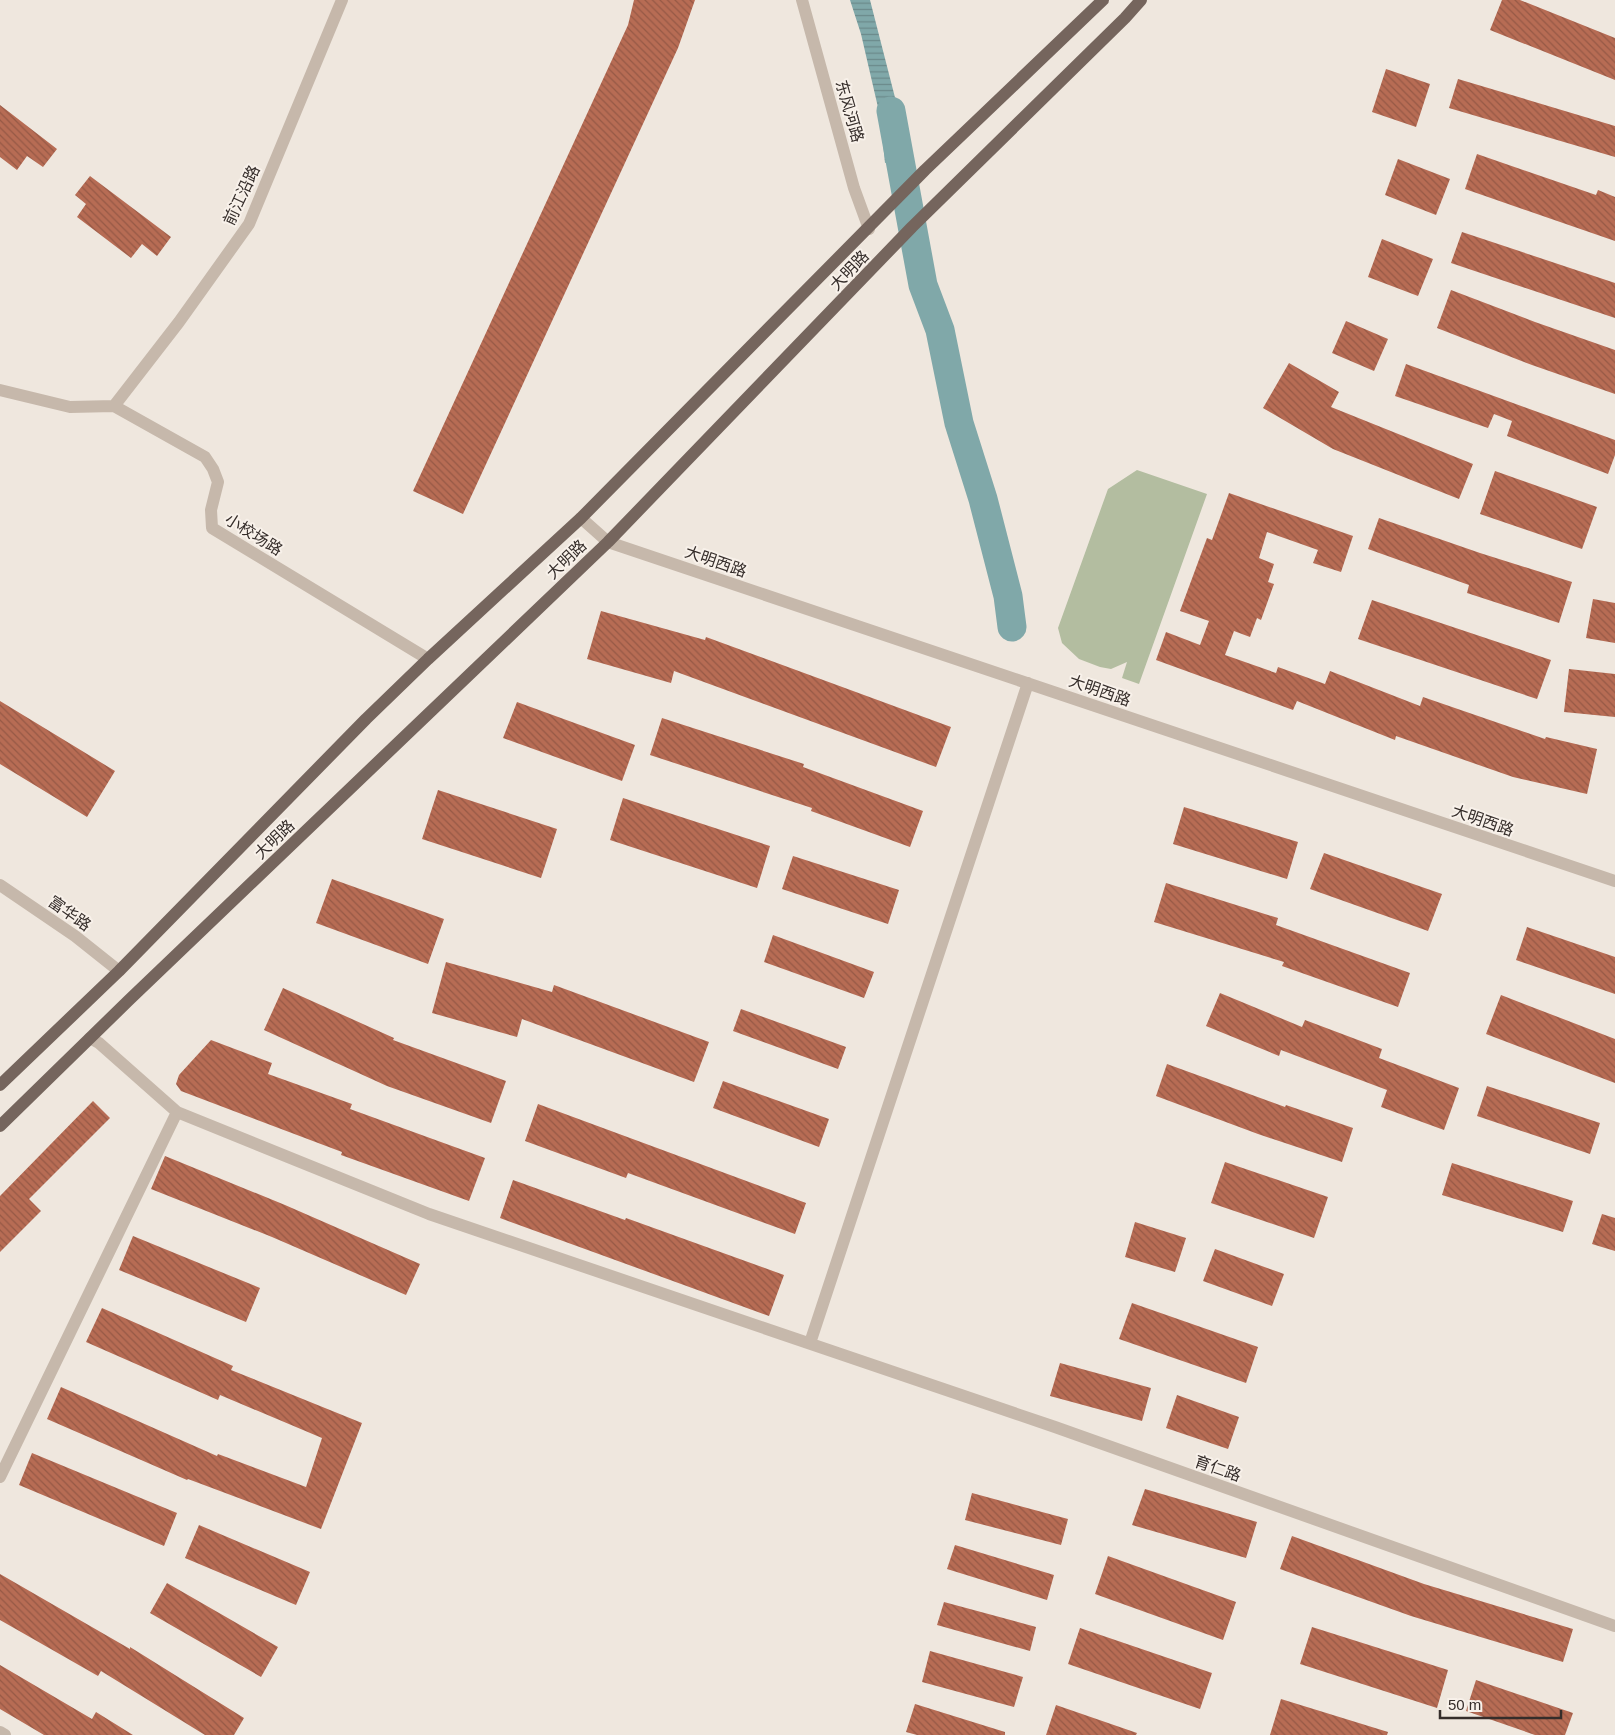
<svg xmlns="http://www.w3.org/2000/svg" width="1615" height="1735" font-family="Helvetica,'Noto Sans SC',sans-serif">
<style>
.green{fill:#b3bda0}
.water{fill:url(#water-rules)}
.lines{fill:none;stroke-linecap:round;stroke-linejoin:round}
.river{stroke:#80a8a9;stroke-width:29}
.building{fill:url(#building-back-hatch)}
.minor{stroke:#c6b8ab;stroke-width:12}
.primary{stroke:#75655d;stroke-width:12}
.labels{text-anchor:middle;stroke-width:4;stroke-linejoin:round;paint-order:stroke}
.street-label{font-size:16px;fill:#352d2a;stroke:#f8f1ea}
</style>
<defs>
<pattern id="water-rules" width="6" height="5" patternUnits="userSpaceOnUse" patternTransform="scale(1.25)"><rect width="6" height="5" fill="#80a8a9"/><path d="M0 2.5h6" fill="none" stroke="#6a898a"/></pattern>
<pattern id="building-back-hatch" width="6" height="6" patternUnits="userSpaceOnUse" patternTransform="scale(1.25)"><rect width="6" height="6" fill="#b76c54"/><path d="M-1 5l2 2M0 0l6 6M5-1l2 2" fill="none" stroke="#965946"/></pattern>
</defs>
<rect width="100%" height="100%" fill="#efe7de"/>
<!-- green -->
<path class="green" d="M1137 470 1207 494 1139 684 1122 678 1127 662 1111 669 1100 667 1079 659 1062 643 1058 628 1108 489Z"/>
<!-- water -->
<path class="water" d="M850 0H870L900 117 899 146 892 161 885 163 880 116 861 34Z"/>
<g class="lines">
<!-- river -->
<path class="river" d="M891 111 923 285 940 330 959 423 983 499 1008 596 1012 627"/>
</g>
<!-- building -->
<path class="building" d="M634 0H695L678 48 463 514 413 491 628 25Z
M1502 0H1520L1615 38V80L1490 30Z
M1386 69 1430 84 1416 127 1372 112Z
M1458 79 1615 126V157L1449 108Z
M0 105 57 149 43 167 27 156 17 170 0 157Z
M1477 154 1596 195 1598 190 1615 197V241L1465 189Z
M1398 159 1450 179 1436 215 1385 195Z
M90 176 171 237 157 256 142 244 131 258 77 217 86 204 75 195Z
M1462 232 1615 283V318L1451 263Z
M1382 239 1433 259 1418 296 1368 277Z
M1451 290 1535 322 1615 350V394L1532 365 1437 328Z
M1346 321 1388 339 1374 371 1332 353Z
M1289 363 1339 392 1331 407 1473 464 1459 499 1333 449 1263 408Z
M1406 364 1615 440V455L1608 474 1507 436 1512 421 1494 414 1488 428 1395 396Z
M1495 471 1597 507 1582 549 1480 514Z
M1229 493 1353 536 1341 572 1313 563 1318 550 1267 532 1259 558 1274 564 1268 582 1274 584 1261 620 1257 618 1250 637 1234 631 1225 655 1276 673 1278 667 1325 684 1330 671 1420 706 1423 697 1545 739 1546 737 1597 749 1587 794 1513 777 1396 736 1395 740 1297 701 1293 710 1156 660 1166 632 1200 645 1209 621 1180 611 1207 538 1212 540Z
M1379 518 1480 553 1572 582 1559 623 1467 593 1469 585 1368 549Z
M1593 599 1615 603V643L1586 638Z
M1372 600 1551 660 1537 699 1358 639Z
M601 611 705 640 706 637 951 727 936 767 674 671 671 683 587 659Z
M1569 669 1615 674V717L1564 712Z
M0 701 115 771 87 817 0 764Z
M517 702 635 745 622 781 503 738Z
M662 718 804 764 803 767 923 811 910 847 811 811 812 808 650 755Z
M438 790 557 829 541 878 422 839Z
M623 798 770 846 757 888 610 840Z
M1184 807 1298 842 1287 879 1173 844Z
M1324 853 1442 894 1428 931 1310 889Z
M793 856 899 890 888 924 782 889Z
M332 879 444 919 428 964 316 923Z
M1166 883 1278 918 1276 925 1410 973 1398 1007 1282 966 1284 962 1154 922Z
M1527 927 1615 957V994L1516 960Z
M773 935 874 972 864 998 764 962Z
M446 962 552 992 554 985 709 1042 694 1082 522 1019 517 1037 432 1013Z
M283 988 394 1038 393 1040 506 1081 491 1123 387 1086 264 1030Z
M1220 993 1302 1027 1305 1020 1382 1049 1379 1058 1459 1088 1444 1130 1381 1107 1387 1090 1281 1050 1279 1056 1206 1026Z
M1501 995 1615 1039V1083L1486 1034Z
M741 1009 846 1047 838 1069 733 1031Z
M211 1040 272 1063 268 1074 352 1104 350 1109 485 1158 469 1201 341 1155 342 1152 181 1091 176 1084 179 1075Z
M1167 1064 1285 1107 1286 1105 1353 1128 1342 1162 1258 1134 1156 1096Z
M723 1081 829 1119 819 1147 713 1108Z
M1487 1086 1600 1123 1590 1154 1477 1116Z
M93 1101 110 1118 29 1199 41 1211 0 1252V1196Z
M538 1104 806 1203 795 1234 628 1173 626 1178 525 1141Z
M165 1156 285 1205 420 1264 406 1295 272 1237 151 1189Z
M1225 1162 1328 1197 1314 1238 1211 1203Z
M1452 1163 1573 1201 1563 1232 1442 1195Z
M513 1180 625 1220 626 1218 784 1275 769 1316 500 1218Z
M1602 1214 1615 1218V1251L1592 1244Z
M1135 1222 1186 1238 1175 1272 1125 1257Z
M133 1236 260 1288 246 1322 119 1270Z
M1215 1249 1284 1274 1272 1306 1203 1281Z
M1132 1303 1258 1347 1246 1383 1119 1339Z
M102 1308 233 1366 231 1370 362 1423 321 1529 188 1479 187 1480 47 1419 61 1387 217 1456 218 1454 306 1487 322 1438 220 1395 218 1400 86 1342Z
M1060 1363 1151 1388 1142 1421 1050 1396Z
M1177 1395 1239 1417 1228 1449 1166 1428Z
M32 1453 177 1513 164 1546 19 1485Z
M1145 1489 1257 1522 1246 1558 1132 1525Z
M972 1493 1068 1519 1061 1545 965 1520Z
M199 1525 310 1572 296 1605 185 1558Z
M1292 1536 1424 1584 1573 1629 1563 1662 1411 1616 1280 1569Z
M955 1545 1054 1575 1047 1600 947 1569Z
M1108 1556 1236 1602 1223 1640 1095 1594Z
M0 1574 130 1649V1647L244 1718 234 1735H205L101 1671 98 1676 0 1620Z
M167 1583 278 1647 261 1677 150 1613Z
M944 1602 1036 1627 1030 1651 937 1625Z
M1312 1627 1448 1670 1437 1708 1300 1664Z
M1080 1628 1212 1673 1200 1709 1068 1664Z
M930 1651 1023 1677 1014 1707 922 1682Z
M0 1665 92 1719 96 1712 133 1735H44L0 1709Z
M1476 1680 1573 1713 1565 1735H1535L1466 1711Z
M1281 1699 1388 1732 1387 1735H1270Z
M915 1704 1005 1732V1735H917L906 1732Z
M1056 1705 1137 1733 1136 1735H1046Z"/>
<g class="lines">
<!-- minor -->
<path class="minor" d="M802 0 854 188 869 229
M0 390 70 407 114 406 205 457 213 469 218 482 211 510 212 528 428 659
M114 406 179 322 249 224 342 0
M581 518 608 542 1615 881
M0 885 75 936 119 971
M90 1038 99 1043 177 1112 429 1214 1055 1427 1615 1626
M810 1343 1028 683
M0 1477 177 1112
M0 1732 5 1735"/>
<!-- primary -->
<path class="primary" d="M0 1085 119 971 366 719 428 659 581 518 925 170 1103 0
M0 1126 129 1000 608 542 912 227 1125 18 1141 0"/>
</g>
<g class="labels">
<!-- street labels -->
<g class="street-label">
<text transform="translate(850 111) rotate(74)" y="6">东风河路</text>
<text transform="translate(241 195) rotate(-65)" y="6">前江沿路</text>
<text transform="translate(849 270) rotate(-46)" y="6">大明路</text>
<text transform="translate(254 534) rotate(32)" y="6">小校场路</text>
<text transform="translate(566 559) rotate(-44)" y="6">大明路</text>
<text transform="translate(716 561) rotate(19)" y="6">大明西路</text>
<text transform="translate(1100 690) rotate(19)" y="6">大明西路</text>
<text transform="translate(1483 820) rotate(19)" y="6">大明西路</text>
<text transform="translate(274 839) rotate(-44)" y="6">大明路</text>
<text transform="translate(70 913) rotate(35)" y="6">富华路</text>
<text transform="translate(1218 1468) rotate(19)" y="6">育仁路</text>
</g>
</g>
<!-- scale -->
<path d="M1440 1710v8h121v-8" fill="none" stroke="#352d2a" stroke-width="2.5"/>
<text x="1448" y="1710" font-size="15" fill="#352d2a" stroke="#f8f1ea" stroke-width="4" paint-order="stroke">50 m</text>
</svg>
